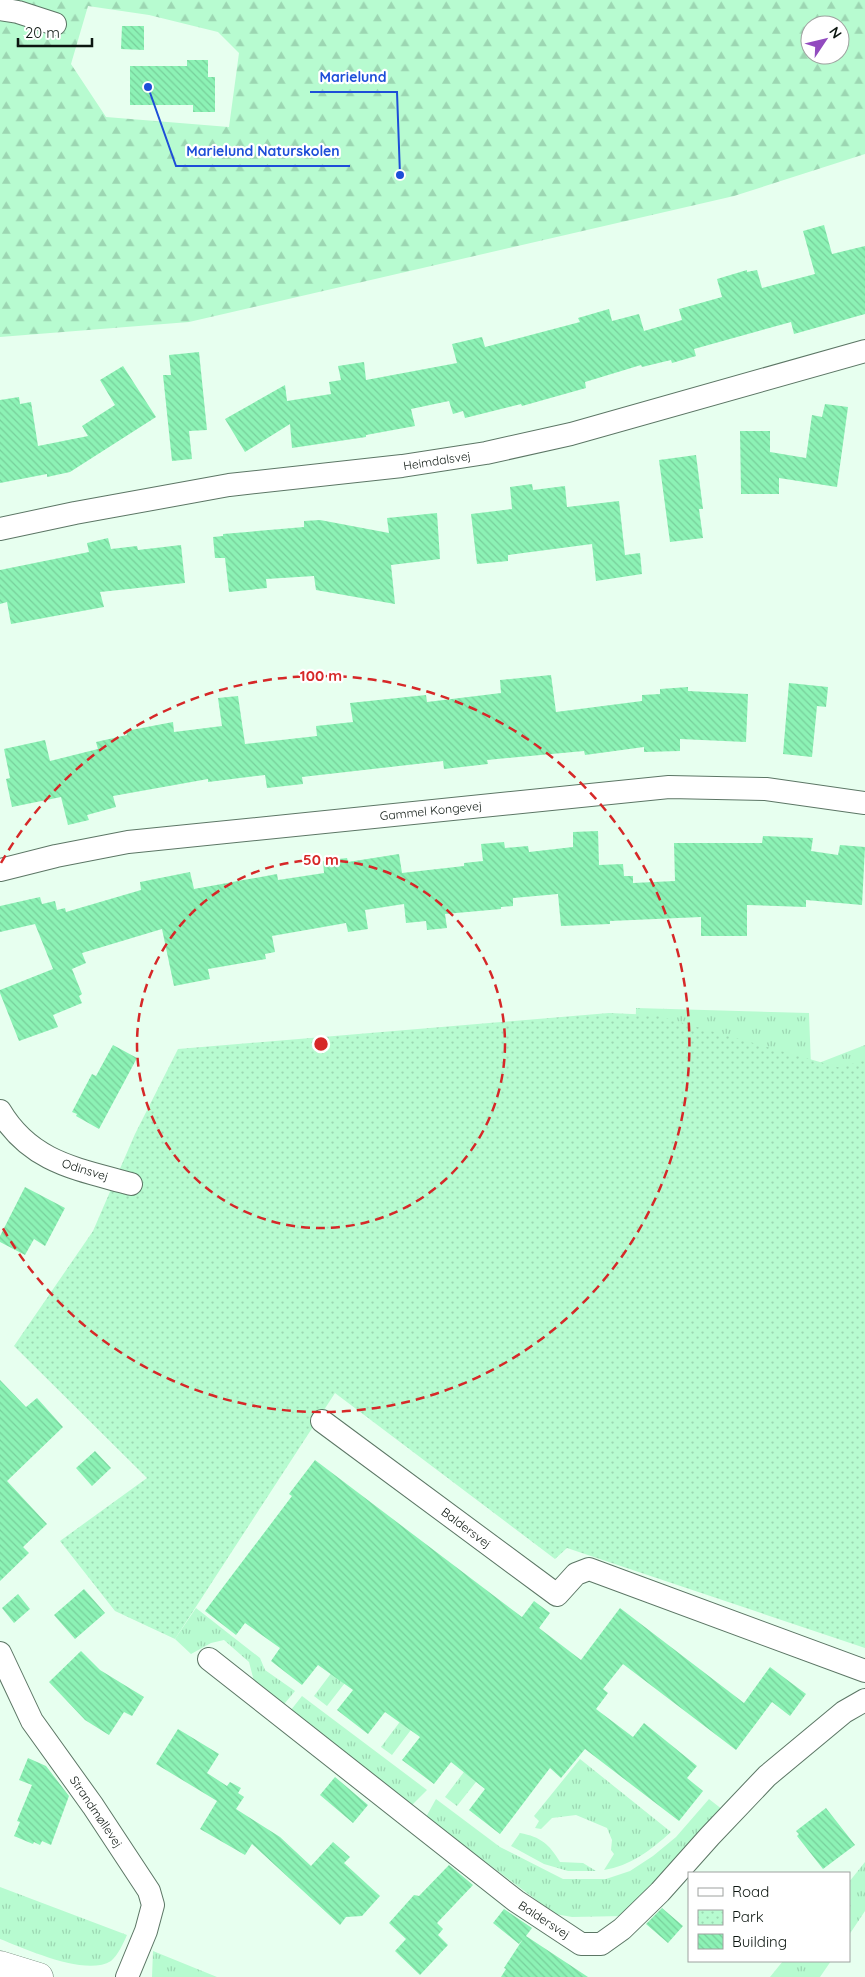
<svg xmlns="http://www.w3.org/2000/svg" width="865" height="1977" font-family="Quicksand,sans-serif">
<style>
.grass{fill:url(#grass-tufts)}
.forest{fill:url(#forest-firs);fill-rule:evenodd}
.park{fill:url(#park-dots)}
.building{fill:url(#building-back-hatch)}
.lines{fill:none;stroke-linecap:round;stroke-linejoin:round}
.minor-casing{stroke:#5c7665;stroke-width:24}
.secondary-casing{stroke:#5c7665;stroke-width:29}
.minor{stroke:#fff;stroke-width:22}
.secondary{stroke:#fff;stroke-width:28}
.ring{fill:none;stroke:#d62828;stroke-width:2.5;stroke-dasharray:9 6}
.labels{text-anchor:middle;stroke-width:4.5;stroke-linejoin:round;paint-order:stroke}
.street-label{font-size:12px;fill:#0c1610;stroke:#fff}
.centre{fill:#d62828;stroke:#fff;stroke-width:2.5}
.ring-label{font-size:15px;text-anchor:middle;font-weight:bold;fill:#d62828;stroke:#fff;stroke-width:4.5;stroke-linejoin:round;paint-order:stroke}
.leader{fill:none;stroke:#1d4ed8;stroke-width:2}
.callout-dot{fill:#1d4ed8;stroke:#fff;stroke-width:2}
.callout-label{font-size:14px;text-anchor:middle;font-weight:bold;fill:#1d4ed8;stroke:#fff;stroke-width:4.5;stroke-linejoin:round;paint-order:stroke}
</style>
<defs>
<pattern id="grass-tufts" width="24" height="20" patternUnits="userSpaceOnUse" patternTransform="scale(1.25)"><rect width="24" height="20" fill="#b7fbd0"/><path d="M3 7l-1-3M5 7V3M7 7l1-3M15 17l-1-3M17 17v-4M19 17l1-3" fill="none" stroke="#9cd6b2"/></pattern>
<pattern id="forest-firs" width="22" height="20" patternUnits="userSpaceOnUse" patternTransform="scale(1.25)"><rect width="22" height="20" fill="#b7fbd0"/><path d="M5 1l3.5 6h-7zM16 11l3.5 6h-7z" fill="#9cd6b2"/></pattern>
<pattern id="park-dots" width="8" height="8" patternUnits="userSpaceOnUse" patternTransform="scale(1.25)"><rect width="8" height="8" fill="#b7fbd0"/><path d="M2 2h.1M6 6h.1" fill="none" stroke="#9cd6b2" stroke-width="1.8" stroke-linecap="round"/></pattern>
<pattern id="building-back-hatch" width="6" height="6" patternUnits="userSpaceOnUse" patternTransform="scale(1.25)"><rect width="6" height="6" fill="#8cf2b5"/><path d="M-1 5l2 2M0 0l6 6M5-1l2 2" fill="none" stroke="#78cf9b"/></pattern>
</defs>
<rect width="100%" height="100%" fill="#e7ffef"/>
<!-- grass -->
<path class="grass" d="M636 1008 809 1013 811 1066 865 1045V1089L635 1047Z
M396 1587 410 1599 327 1706 314 1696Z
M196 1608 260 1658 265 1670 295 1691 280 1709 255 1685 249 1662 224 1640 211 1643 191 1654 175 1639Z
M462 1639 472 1649 392 1755 381 1747Z
M526 1690 540 1701 457 1806 445 1797Z
M302 1696 427 1790 409 1808 287 1715Z
M580 1759 671 1832C651 1850 630 1866 604 1870L614 1854 611 1850 612 1840 607 1828 576 1815 552 1818 541 1829 535 1828 539 1821 534 1816Z
M436 1799 500 1847 563 1879H606L630 1871 653 1856 676 1837 709 1799 723 1810 624 1916 572 1917 555 1914 426 1817Z
M520 1833C541 1837 549 1844 560 1862L583 1863 596 1871H568L544 1864 511 1846Z
M865 1862V1911L849 1935V1882Z
M0 1887 127 1935C123 1944 118 1955 111 1961 86 1977 26 1949 0 1939Z
M153 1951 217 1977H152Z
M783 1961H831L820 1977H770Z"/>
<!-- forest -->
<path class="forest" d="M0 0H865V154L734 196 189 322 0 337ZM88 6 149 15 218 32 239 53 229 127 106 117 71 64ZM810 25H840V55H810Z"/>
<!-- park -->
<path class="park" d="M609 1013 655 1015 841 1068 865 1059V1648L567 1548 555 1559 335 1393 175 1639 115 1611 60 1541 147 1478 14 1346 93 1231 135 1134 178 1049Z"/>
<!-- building -->
<path class="building" d="M122 26H144V50L121 49Z
M187 60H208V77H215V112H193V105H130V66H187Z
M824 225 832 254 865 246V314L794 334 791 322 694 349 696 356 672 363 671 360 642 367 641 365 585 382 586 388 522 406 521 404 465 418 463 411 453 414 449 401 411 409 415 426 366 435V437L292 448 290 424 245 452 225 419 285 385 287 401 331 394 329 382 341 380 338 366 364 362 366 380 457 363 452 344 482 337 485 347 580 322 578 318 609 309 612 321 639 314 644 331 682 320 679 309 722 297 717 279 747 270V272L757 270 762 288 815 274 803 231Z
M199 352 207 430 189 431 192 459 172 461 163 375H171L169 355Z
M123 366 156 417 70 472 47 477V474L0 483V400L19 397 20 404 31 402 38 446 88 436 82 426 115 405 100 380Z
M825 404 848 407 837 487 779 478V494H741L740 431H770V452L806 458 812 415 822 417Z
M696 455 703 509H699L703 538 670 542 659 460Z
M532 484 533 490 565 486 567 507 619 501 625 555 640 553 642 574 596 581 592 544 508 555V561L477 564 471 514 512 509 510 487Z
M437 513 440 559 391 565 395 604 316 590 314 576 266 579 267 588 229 592 225 558H215L213 537 223 536V534L304 527V521L320 520 389 533 387 518Z
M108 538 111 549 137 546 138 550 181 545 185 583 100 592 104 607 11 624 7 602 0 604V570L89 552 87 543Z
M551 675 556 712 642 701V695L660 694V689L688 687V691L748 694 746 742 680 739V751L644 752V747L585 755 584 751 487 760 488 764 444 769 443 761 302 777 303 784 267 788 265 775 208 782V779L113 796 116 807 87 815 89 820 68 825 61 797 12 807 6 779 10 778 4 749 45 740 50 761 98 749 96 742 127 735 126 731 173 722 174 732 222 726 218 698 238 696 245 744 317 736 316 726 353 722 350 703 426 695 427 702 501 693 500 680Z
M789 683 828 687 826 707 817 706 812 757 783 754Z
M598 831 599 865 623 864 624 876H633V883L675 881 674 843H762L763 836 813 838 811 851 838 855 840 845 865 847 862 905 806 900V907L747 905V936H701V917L610 921V924L561 926 558 894 513 898V906L501 907V909L445 914 447 928 427 930 426 921 406 923 404 904 365 910 368 929 348 932 346 923 272 936 275 952 265 954 266 959 208 969 210 979 174 986 162 929 82 953 86 963 72 969 82 994 79 996 82 1003 53 1015 58 1027 19 1041 0 993V990L53 969 35 924 0 932V906L40 897 42 904 55 901 57 910 65 908 66 912 141 890 140 882 190 872 194 889 277 874 278 880 324 873 323 861 347 858 348 862 399 854 402 873 464 866V863L483 861 481 844 504 842 505 848 528 846 529 852 573 847V832Z
M113 1045 137 1058 99 1129 76 1116 77 1114 72 1112 92 1074 96 1076Z
M25 1187 65 1208 45 1246 34 1239 25 1255 0 1242V1236Z
M0 1380 26 1407 37 1398 63 1427 7 1481 47 1524 23 1547 29 1553 0 1581Z
M95 1451 111 1468 92 1486 76 1468Z
M315 1460 522 1617 534 1601 550 1613 539 1628 581 1660 620 1608 744 1703 770 1667 806 1694 790 1716 772 1702 736 1750 623 1664 603 1689 608 1693 596 1709 633 1737 644 1723 697 1766 687 1778 703 1791 679 1821 585 1749 561 1778 550 1768 500 1834 469 1810 485 1789 451 1762 434 1784 402 1760 420 1737 385 1712 368 1734 337 1710 353 1690 318 1665 302 1685 271 1661 280 1648 245 1623 236 1635 205 1611 292 1496 289 1494Z
M84 1589 105 1613 75 1639 54 1615Z
M18 1594 30 1609 14 1623 2 1608Z
M81 1651 100 1670 144 1697 132 1716 124 1712 109 1735 85 1720 49 1682Z
M178 1729 219 1754 207 1773 227 1786 230 1782 241 1788 238 1793 244 1797 236 1809 280 1837 311 1866 333 1842 350 1857 344 1863 380 1896 362 1916 346 1917 340 1925 252 1844 245 1855 200 1829 217 1801 156 1764Z
M28 1758 46 1766 69 1796 51 1845 42 1841 40 1845 34 1842 33 1844 14 1836 20 1822 17 1821 32 1785 19 1780Z
M335 1777 368 1805 353 1823 320 1795Z
M826 1808 855 1845 823 1869 797 1836 799 1834 796 1831Z
M449 1865 473 1885 437 1923 443 1929 438 1935 448 1945 420 1975 395 1951 406 1939 389 1923 414 1895 419 1896Z
M662 1908 683 1926 668 1943 646 1924Z
M504 1909 532 1928 526 1936 588 1977H501L506 1969 504 1968 523 1939 519 1944 493 1923Z"/>
<g class="lines">
<defs>
<path id="minor" d="M0 9 18 12 55 24
M0 529 75 513 229 485 402 466 486 453 571 434 865 351
M0 870 56 856 128 842 669 787 766 789 865 803
M0 1111C31 1163 78 1169 131 1184
M322 1421 557 1595 576 1574 589 1569 865 1671
M0 1653 32 1721 93 1806 149 1891 153 1905 146 1931 127 1977
M209 1659 516 1901 581 1944H601L622 1929 660 1892 710 1836 767 1776 844 1712 865 1700"/>
<path id="secondary" d="M0 1965 39 1977"/>
</defs>
<!-- minor casing -->
<use href="#minor" class="minor-casing"/>
<!-- secondary casing -->
<use href="#secondary" class="secondary-casing"/>
<!-- minor -->
<use href="#minor" class="minor"/>
<!-- secondary -->
<use href="#secondary" class="secondary"/>
</g>
<!-- distance rings -->
<g class="ring">
<circle cx="321" cy="1044" r="184"/>
<path d="M1 863A368 368 0 1 1 1 1225"/>
</g>
<g class="labels">
<!-- street labels -->
<g class="street-label">
<text transform="translate(437 461) rotate(-9)" y="4">Heimdalsvej</text>
<text transform="translate(431 811) rotate(-6)" y="4">Gammel Kongevej</text>
<text transform="translate(85 1170) rotate(17)" y="4">Odinsvej</text>
<text transform="translate(466 1528) rotate(37)" y="4">Baldersvej</text>
<text transform="translate(96 1812) rotate(56)" y="4">Strandmøllevej</text>
<text transform="translate(544 1920) rotate(33)" y="4">Baldersvej</text>
</g>
</g>
<circle cx="321" cy="1044" r="8" class="centre"/>
<g class="ring-label">
<text x="321" y="681">100 m</text>
<text x="321" y="865">50 m</text>
</g>
<!-- callouts -->
<path class="leader" d="M400 175L397 92H310M148 87L176 166H350"/>
<g class="callout-dot">
<circle cx="400" cy="175" r="5"/>
<circle cx="148" cy="87" r="5"/>
</g>
<g class="callout-label">
<text x="353" y="82">Marielund</text>
<text x="263" y="156">Marielund Naturskolen</text>
</g>
<!-- legend -->
<rect x="688" y="1872" width="162" height="90" fill="#ffffff" stroke="#9ea29f"/>
<rect x="698" y="1888" width="25" height="8" fill="#ffffff" stroke="#9ea29f"/>
<text x="732" y="1897" font-size="15" fill="#0c1610">Road</text>
<rect x="698" y="1910" width="25" height="15" fill="url(#park-dots)" stroke="#9ea29f"/>
<text x="732" y="1922" font-size="15" fill="#0c1610">Park</text>
<rect x="698" y="1934" width="25" height="15" fill="url(#building-back-hatch)" stroke="#9ea29f"/>
<text x="732" y="1947" font-size="15" fill="#0c1610">Building</text>
<!-- north arrow -->
<g transform="translate(825 40) rotate(55)"><circle r="24" fill="#ffffff" stroke="#9ea29f"/>
<path d="M0-4L9 19L0 12L-9 19Z" fill="#924bbf"/>
<text y="-8" font-size="14" font-weight="bold" text-anchor="middle" fill="#0c1610">N</text>
</g>
<!-- scale -->
<path d="M18 38v8h74v-8" fill="none" stroke="#0c1610" stroke-width="2.5"/>
<text x="25" y="38" font-size="15" fill="#0c1610" stroke="#ffffff" stroke-width="4" paint-order="stroke">20 m</text>
</svg>
